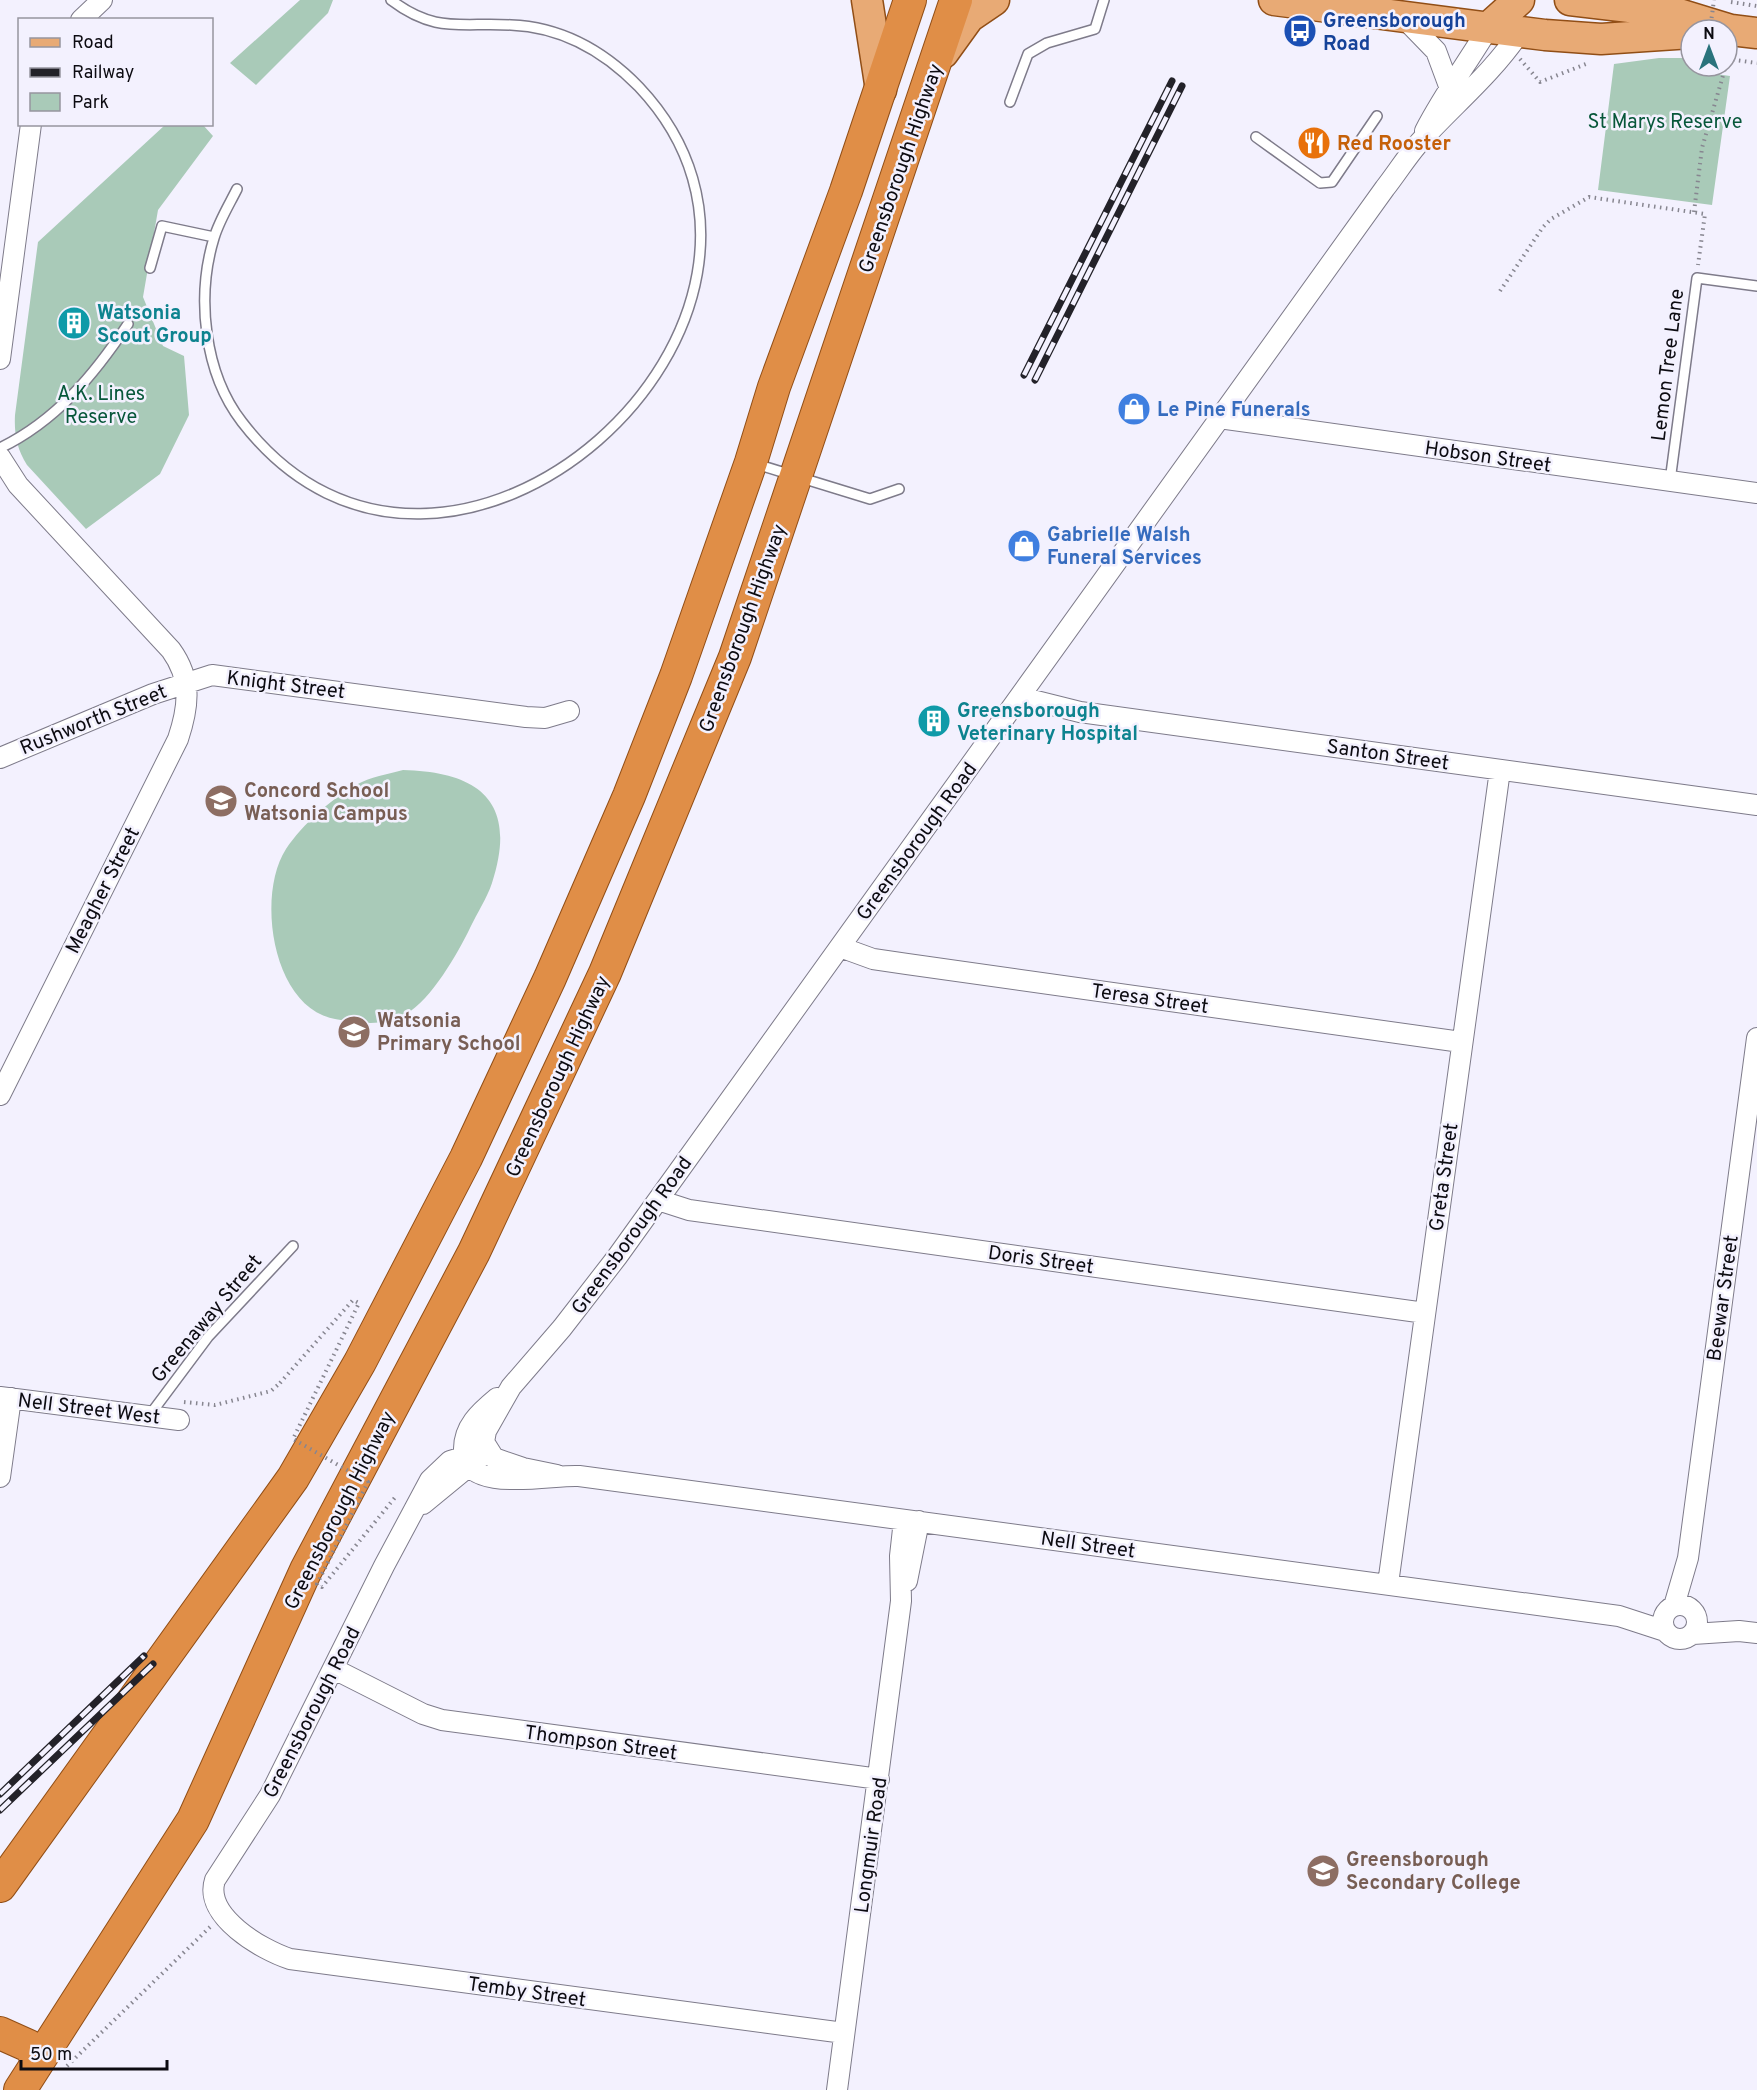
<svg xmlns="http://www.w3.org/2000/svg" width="1757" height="2090" font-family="Overpass,sans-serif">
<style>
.green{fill:#a9cab8}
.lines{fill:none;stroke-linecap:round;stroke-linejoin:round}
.service-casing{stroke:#7e7b8a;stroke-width:12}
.minor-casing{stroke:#7e7b8a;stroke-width:22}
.primary-casing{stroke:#914e16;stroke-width:33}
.trunk-casing{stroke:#914e16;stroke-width:34}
.path{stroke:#878690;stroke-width:4;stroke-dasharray:1.5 4.5;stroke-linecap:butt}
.service{stroke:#fff;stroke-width:9}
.minor{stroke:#fff;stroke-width:20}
.primary{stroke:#e8aa75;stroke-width:30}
.trunk{stroke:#e08e47;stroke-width:32}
.rail-casing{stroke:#232229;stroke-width:7}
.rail{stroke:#f3f1fe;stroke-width:4.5;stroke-dasharray:14;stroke-linecap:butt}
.path-bridge{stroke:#878690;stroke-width:4;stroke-dasharray:1.5 4.5;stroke-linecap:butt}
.labels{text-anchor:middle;stroke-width:5;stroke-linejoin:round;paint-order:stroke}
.transit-label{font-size:20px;font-weight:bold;fill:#164399;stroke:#f3f1fe;text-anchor:start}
.park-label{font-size:20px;fill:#07573a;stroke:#f3f1fe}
.food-label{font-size:20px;font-weight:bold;fill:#c56008;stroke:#f3f1fe;text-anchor:start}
.street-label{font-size:20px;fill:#0c0b11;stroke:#f3f1fe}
.culture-label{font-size:20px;font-weight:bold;fill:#0d838f;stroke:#f3f1fe;text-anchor:start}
.shop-label{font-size:20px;font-weight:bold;fill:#366cbe;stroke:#f3f1fe;text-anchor:start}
.education-label{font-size:20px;font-weight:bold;fill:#785e54;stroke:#f3f1fe;text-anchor:start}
</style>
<rect width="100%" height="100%" fill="#f3f1fe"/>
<!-- green -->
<path class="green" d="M300 0H333L328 13 256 85 230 63Z
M1659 58H1691V66H1702V72L1730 76 1712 205 1598 190 1614 64Z
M165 125H203L213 136 158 210 143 297 163 346 184 356 189 415 160 474 86 529 27 465C17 449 14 434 15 415L38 242Z
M403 770C481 772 518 803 492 883 487 898 477 913 470 928 458 953 431 1000 406 1014 386 1027 358 1023 335 1019 272 1008 256 895 286 849 303 824 330 800 356 785 370 777 388 774 403 770Z"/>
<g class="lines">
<defs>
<path id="service" d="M1010 102 1028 54 1047 43 1095 29 1104 0
M1256 137 1320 183 1332 182 1377 116
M237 189C229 205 219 221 214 238 196 297 204 373 242 422 446 687 856 317 639 87 604 51 562 27 511 25 461 22 436 34 391 0
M150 268 162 226 214 237
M0 448C56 421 94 375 128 324
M756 464 870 499 899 489
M1670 481 1697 278 1757 286
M149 1416 208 1337 293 1246"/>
<path id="minor" d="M1403 17 1436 51 1449 86
M81 20 102 0
M1425 131C1444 94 1468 62 1489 27
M0 359 31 124
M1219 418 1757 493
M0 457 18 485 171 650C192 679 189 706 178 739L0 1095
M1020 697 1080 712 1757 805
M0 758 153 694 212 675 526 717 545 718 569 711
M840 947 873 959 907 964 1461 1042
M658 1200 689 1210 1425 1313
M0 1397 179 1420
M497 1398C480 1412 463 1427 464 1451 465 1495 552 1474 579 1476L1619 1616 1665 1631
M476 1453 450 1461 430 1480 384 1566 270 1795 215 1880C203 1916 262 1950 290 1959L844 2033
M557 1475 523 1468 494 1458 484 1442 486 1431 511 1387 562 1328 617 1257 1385 188C1396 174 1406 158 1418 144 1453 105 1490 76 1520 32
M0 1477 11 1398
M423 1504 479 1458
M907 1581 919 1521
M1388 1584 1500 770
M1663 1622a17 17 0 1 1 34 0a17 17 0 1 1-34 0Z
M1674 1606 1688 1558 1757 1038
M1693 1634 1739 1631 1757 1633
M334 1669 423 1714 442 1720 879 1779
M837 2090 901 1601 900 1556 904 1520"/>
<path id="primary" d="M867 0 881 90
M1274 0 1545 35 1601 39 1691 33
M1570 0 1672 12 1731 30 1757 33
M1489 27 1519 0
M943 53 969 17 994 0"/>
<path id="trunk" d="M0 1886 293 1478 360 1362 466 1158 550 978 629 796 676 676 751 462 774 387 846 191 910 0
M0 2033 29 2046 39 2060
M20 2090 193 1820 306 1570 474 1252 605 973 735 657 956 0"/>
</defs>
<!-- service casing -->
<use href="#service" class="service-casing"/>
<!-- minor casing -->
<use href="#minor" class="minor-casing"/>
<!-- primary casing -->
<use href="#primary" class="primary-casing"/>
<!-- trunk casing -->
<use href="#trunk" class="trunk-casing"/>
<!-- path -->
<path class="path" d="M1731 2 1757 6
M1520 59 1540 82 1586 64
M1727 59 1757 63
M1705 66V70L1724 72 1725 66
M1694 212 1702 148 1724 72
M1500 291 1543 227 1551 219 1589 197 1705 214 1698 265
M184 1402 215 1405 271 1391 280 1383
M67 2066 210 1927"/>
<!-- service -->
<use href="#service" class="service"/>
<!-- minor -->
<use href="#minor" class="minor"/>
<!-- primary -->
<use href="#primary" class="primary"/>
<!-- trunk -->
<use href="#trunk" class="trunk"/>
<defs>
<path id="rail" d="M1024 375 1172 81
M1035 380 1182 86
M0 1794 144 1656
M0 1810 153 1664"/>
</defs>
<!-- rail casing -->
<use href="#rail" class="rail-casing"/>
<!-- rail -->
<use href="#rail" class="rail"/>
<!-- path-bridge -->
<path class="path-bridge" d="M1710 30 1714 0
M280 1383 353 1300 359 1303 293 1439 368 1482 317 1584 322 1587 397 1495"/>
</g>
<!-- icons -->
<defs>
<symbol id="bus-disc" viewBox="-11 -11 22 22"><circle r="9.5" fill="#1a4fb4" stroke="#f3f1fe"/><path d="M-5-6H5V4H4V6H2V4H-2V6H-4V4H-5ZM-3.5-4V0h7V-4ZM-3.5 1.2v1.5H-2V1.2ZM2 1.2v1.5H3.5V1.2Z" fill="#fff"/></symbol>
<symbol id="restaurant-disc" viewBox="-11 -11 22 22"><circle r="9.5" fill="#e8710a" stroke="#f3f1fe"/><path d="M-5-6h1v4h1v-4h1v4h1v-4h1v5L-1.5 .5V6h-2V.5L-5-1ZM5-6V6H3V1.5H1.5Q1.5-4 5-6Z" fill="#fff"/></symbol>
<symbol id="building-disc" viewBox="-11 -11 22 22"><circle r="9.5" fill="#0f9aa8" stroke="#f3f1fe"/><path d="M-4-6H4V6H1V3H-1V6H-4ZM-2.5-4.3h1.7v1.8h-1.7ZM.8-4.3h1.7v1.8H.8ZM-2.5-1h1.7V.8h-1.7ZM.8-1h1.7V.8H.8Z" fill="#fff"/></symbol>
<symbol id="shop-disc" viewBox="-11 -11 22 22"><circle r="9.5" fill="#3f7fe0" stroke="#f3f1fe"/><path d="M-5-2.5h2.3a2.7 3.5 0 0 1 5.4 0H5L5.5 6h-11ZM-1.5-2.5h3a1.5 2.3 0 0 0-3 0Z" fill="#fff"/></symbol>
<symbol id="school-disc" viewBox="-11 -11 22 22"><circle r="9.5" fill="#8d6e63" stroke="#f3f1fe"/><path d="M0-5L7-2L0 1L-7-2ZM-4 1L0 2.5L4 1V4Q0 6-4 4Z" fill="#fff"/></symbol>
</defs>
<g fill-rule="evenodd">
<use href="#bus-disc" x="1281" y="12" width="38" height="38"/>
<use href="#restaurant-disc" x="1295" y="124" width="38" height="38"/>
<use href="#building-disc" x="55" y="304" width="38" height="38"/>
<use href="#shop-disc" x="1115" y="390" width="38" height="38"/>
<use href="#shop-disc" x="1005" y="527" width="38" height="38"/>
<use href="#building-disc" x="915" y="702" width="38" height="38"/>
<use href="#school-disc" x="202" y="782" width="38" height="38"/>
<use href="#school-disc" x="335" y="1013" width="38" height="38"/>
<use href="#school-disc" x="1304" y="1852" width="38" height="38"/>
</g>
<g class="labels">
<!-- transit labels -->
<g class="transit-label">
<text x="1323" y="27">Greensborough<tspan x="1323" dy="23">Road</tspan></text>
</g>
<!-- park labels -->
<g class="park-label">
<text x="1665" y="128">St Marys Reserve</text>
<text x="101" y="400">A.K. Lines<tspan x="101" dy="23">Reserve</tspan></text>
</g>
<!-- food labels -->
<g class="food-label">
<text x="1337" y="150">Red Rooster</text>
</g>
<!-- street labels -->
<g class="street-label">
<text transform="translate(900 168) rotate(-71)" y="7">Greensborough Highway</text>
<text transform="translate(1667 365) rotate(-83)" y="7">Lemon Tree Lane</text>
<text transform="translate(1488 456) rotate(8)" y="7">Hobson Street</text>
<text transform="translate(742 628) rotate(-70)" y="7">Greensborough Highway</text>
<text transform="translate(286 684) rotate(7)" y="7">Knight Street</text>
<text transform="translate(93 719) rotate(-22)" y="7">Rushworth Street</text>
<text transform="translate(1388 754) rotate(8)" y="7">Santon Street</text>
<text transform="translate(916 841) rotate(-54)" y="7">Greensborough Road</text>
<text transform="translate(102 890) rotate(-63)" y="7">Meagher Street</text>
<text transform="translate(1150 998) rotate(8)" y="7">Teresa Street</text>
<text transform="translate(557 1076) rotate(-65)" y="7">Greensborough Highway</text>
<text transform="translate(1443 1177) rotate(-82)" y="7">Greta Street</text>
<text transform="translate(631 1235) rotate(-54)" y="7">Greensborough Road</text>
<text transform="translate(1041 1259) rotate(8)" y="7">Doris Street</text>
<text transform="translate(1722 1298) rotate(-82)" y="7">Beewar Street</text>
<text transform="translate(206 1318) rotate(-50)" y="7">Greenaway Street</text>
<text transform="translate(89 1408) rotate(7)" y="7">Nell Street West</text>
<text transform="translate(339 1510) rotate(-63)" y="7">Greensborough Highway</text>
<text transform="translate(1088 1544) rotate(8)" y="7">Nell Street</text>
<text transform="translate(311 1712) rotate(-63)" y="7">Greensborough Road</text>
<text transform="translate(601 1742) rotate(8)" y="7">Thompson Street</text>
<text transform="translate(870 1845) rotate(-82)" y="7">Longmuir Road</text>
<text transform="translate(527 1991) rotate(8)" y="7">Temby Street</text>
</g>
<!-- culture labels -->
<g class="culture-label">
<text x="97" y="319">Watsonia<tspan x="97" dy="23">Scout Group</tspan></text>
<text x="957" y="717">Greensborough<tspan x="957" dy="23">Veterinary Hospital</tspan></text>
</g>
<!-- shop labels -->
<g class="shop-label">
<text x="1157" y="416">Le Pine Funerals</text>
<text x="1047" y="541">Gabrielle Walsh<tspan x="1047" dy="23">Funeral Services</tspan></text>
</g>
<!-- education labels -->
<g class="education-label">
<text x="244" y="797">Concord School<tspan x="244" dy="23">Watsonia Campus</tspan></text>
<text x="377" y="1027">Watsonia<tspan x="377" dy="23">Primary School</tspan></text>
<text x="1346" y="1866">Greensborough<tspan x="1346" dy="23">Secondary College</tspan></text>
</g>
</g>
<!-- legend -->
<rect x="18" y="18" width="195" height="108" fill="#f3f1fe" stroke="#97959f" stroke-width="1.5"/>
<rect x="30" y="38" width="30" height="9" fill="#e8aa75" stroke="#97959f" stroke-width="1.5"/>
<text x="72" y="48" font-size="18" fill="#0c0b11">Road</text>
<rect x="30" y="68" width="30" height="9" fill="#232229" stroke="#97959f" stroke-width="1.5"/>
<text x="72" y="78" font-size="18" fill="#0c0b11">Railway</text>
<rect x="30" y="93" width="30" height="18" fill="#a9cab8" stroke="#97959f" stroke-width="1.5"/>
<text x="72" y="108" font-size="18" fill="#0c0b11">Park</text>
<!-- north arrow -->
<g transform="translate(1709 48)"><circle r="28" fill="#f3f1fe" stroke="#97959f" stroke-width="1.5"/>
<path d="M0-4.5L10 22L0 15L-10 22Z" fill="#2a737c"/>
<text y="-9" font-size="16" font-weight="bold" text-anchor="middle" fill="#0c0b11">N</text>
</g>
<!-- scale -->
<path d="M21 2060v9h146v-9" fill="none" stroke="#0c0b11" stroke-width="3"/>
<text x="30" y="2060" font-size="18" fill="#0c0b11" stroke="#f3f1fe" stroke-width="4.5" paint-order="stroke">50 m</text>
</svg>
